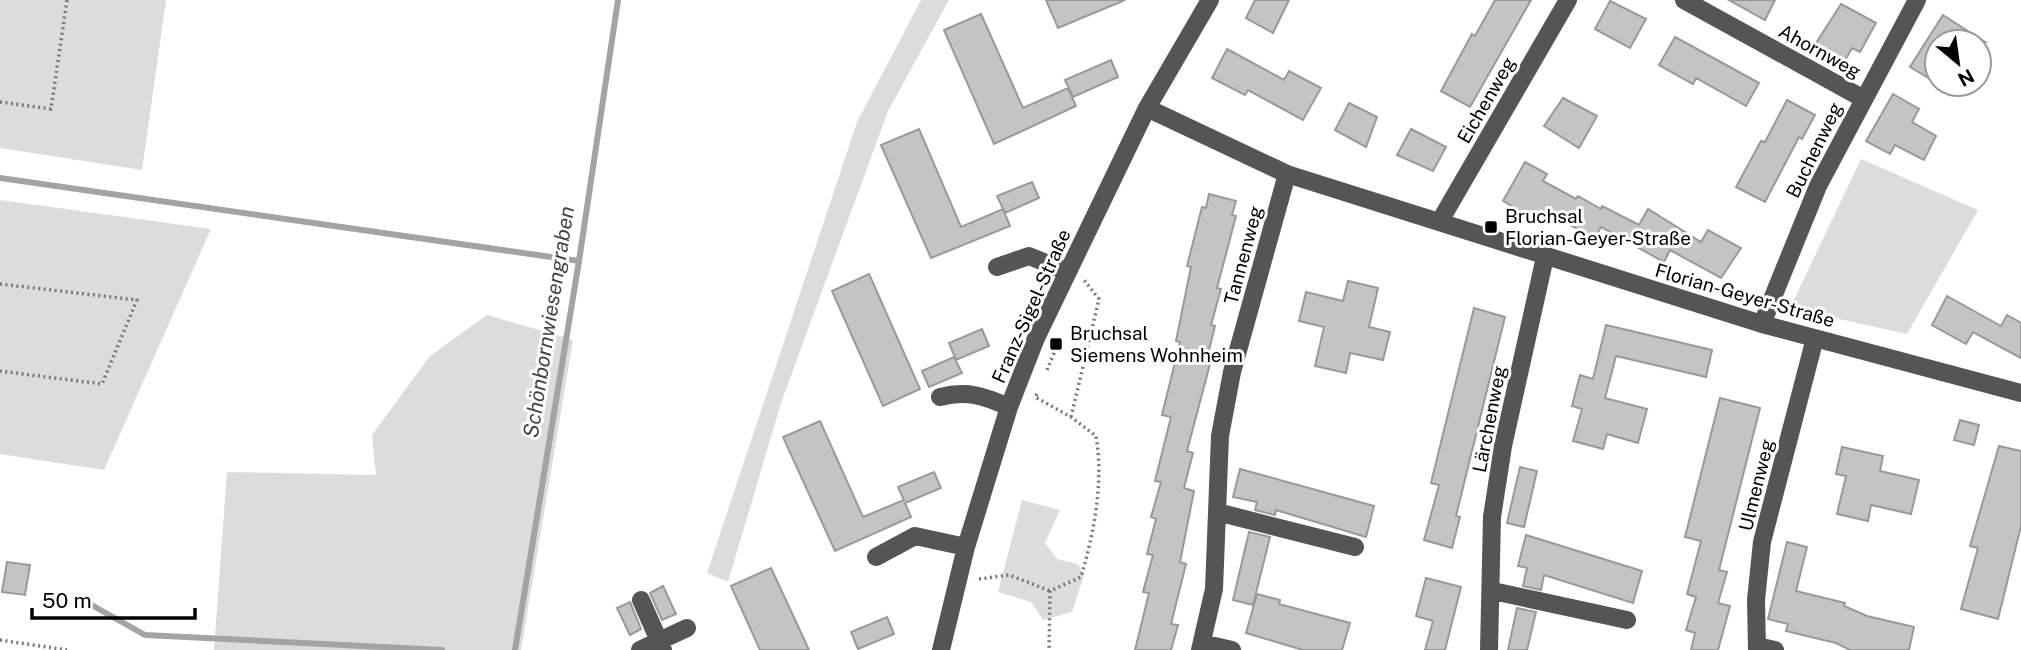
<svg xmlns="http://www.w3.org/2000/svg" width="2021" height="650" font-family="'Public Sans',sans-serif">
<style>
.green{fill:#dcdcdc}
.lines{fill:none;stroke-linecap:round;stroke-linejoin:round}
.stream{stroke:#a3a3a3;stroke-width:6}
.building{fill:#c4c4c4;stroke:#999;stroke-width:2}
.path{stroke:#777;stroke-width:3.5;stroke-dasharray:2 3.5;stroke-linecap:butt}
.minor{stroke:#555;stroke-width:18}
.poi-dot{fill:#000;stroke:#fff;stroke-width:2.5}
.labels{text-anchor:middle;stroke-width:6;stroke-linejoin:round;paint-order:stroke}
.street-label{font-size:19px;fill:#000;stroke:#fff}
.poi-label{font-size:19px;fill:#000;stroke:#fff;text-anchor:start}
.water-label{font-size:21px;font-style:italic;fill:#444;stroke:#fff}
</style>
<rect width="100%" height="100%" fill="#fff"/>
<!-- green -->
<path class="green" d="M0 0H166L142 170 0 148Z
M921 0H949L888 111 781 403 728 582 707 573 857 122Z
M1861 159 1978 210 1907 334 1790 308Z
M0 200 211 229 104 470 0 454Z
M487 315 573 340 521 650H214L227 472 376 475 372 435 430 356Z
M1022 500 1060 510 1045 543 1057 559 1078 564 1084 575 1072 612 1043 620 1031 602 998 592Z"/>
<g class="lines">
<!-- stream -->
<path class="stream" d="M0 178 579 261
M88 603 145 635 442 650
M515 650 579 261 618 0"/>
</g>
<!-- building -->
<path class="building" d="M1046 0H1125L1058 28Z
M1255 0H1289L1273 33 1246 18Z
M1495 0H1531L1470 107 1441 91 1472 34 1475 36Z
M1729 0H1775L1765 20Z
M1610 1 1646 19 1630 48 1595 29Z
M1841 4 1876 23 1860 52 1852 48 1843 64 1813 48Z
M981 14 1023 108 1068 88 1076 106 994 144 944 30Z
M1943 15 1985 42H1937V83L1910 67Z
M1675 37 1759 83 1746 106 1696 78 1693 84 1659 65Z
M1227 49 1284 80 1289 71 1321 88 1303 120 1248 90 1245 95 1212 78Z
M1111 60 1118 77 1073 97 1065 80Z
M1893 94 1919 109 1912 122 1936 136 1924 160 1895 145 1890 154 1866 141Z
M1563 98 1597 116 1579 148 1544 126Z
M1787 100 1815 115 1802 139 1799 137 1765 202 1736 187 1761 141 1765 142Z
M1349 103 1377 117 1366 147 1335 130Z
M919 129 961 227 1003 209 1010 226 931 258 881 145Z
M1411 129 1446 147 1433 171 1397 155Z
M1525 162 1547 174 1543 181 1576 199 1578 196 1601 209 1602 206 1639 225 1648 209 1701 242 1708 230 1741 248 1721 278 1670 250 1664 262 1601 227 1595 238 1543 211 1537 221 1503 201Z
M1032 182 1039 198 1005 213 997 196Z
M1209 194 1236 201 1232 215 1236 216 1217 288 1221 289 1211 325 1215 326 1206 362 1210 364 1187 451 1193 453 1184 488 1194 491 1180 562 1186 564 1171 624 1178 625 1171 650H1135L1149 593 1143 592 1153 555 1147 554 1156 519 1151 517 1161 482 1155 481 1171 417 1162 415 1180 342 1176 341 1191 267 1187 266 1202 207 1206 208Z
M869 274 920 389 883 406 832 291Z
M1348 281 1378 288 1369 327 1390 332 1383 360 1350 353 1346 373 1315 366 1324 327 1299 321 1306 292 1343 301Z
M1947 296 2001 326 2007 315 2021 323V358L1973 332 1966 344 1932 325Z
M1474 308 1505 317 1456 516 1460 517 1452 548 1424 540 1439 485 1431 483Z
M1606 325 1712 350 1706 377 1616 356 1605 398 1647 409 1638 443 1607 434 1603 449 1573 441 1582 409 1572 406 1580 375 1593 379Z
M982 329 989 346 956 360 949 343Z
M954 357 962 373 929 387 922 371Z
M1720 398 1760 408 1719 570 1727 572 1718 603 1730 606 1718 650H1691L1695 633 1686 630 1696 597 1687 594 1701 541 1685 537Z
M1960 420 1979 425 1974 445 1954 440Z
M820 421 863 517 904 500 898 487 934 472 941 488 905 503 911 517 835 551 783 437Z
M1999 446 2021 451V526L1998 619 1961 609 1978 548 1970 546Z
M1842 447 1883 456 1880 471 1919 480 1911 514 1871 505 1868 521 1837 514 1846 476 1836 474Z
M1520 467 1537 471 1524 527 1507 523Z
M1240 469 1374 506 1366 537 1276 510 1275 515 1255 510 1257 502 1233 497Z
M1249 532 1270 537 1253 605 1233 600Z
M1526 535 1642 571 1633 603 1544 575 1541 590 1523 586 1527 568 1518 566Z
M1787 542 1807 547 1796 591 1845 603 1844 606 1867 616 1914 627 1909 650H1850L1836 643 1786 631 1788 624 1768 619Z
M7 562 30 565 25 595 2 592Z
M771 568 797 624 809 650H760L731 586Z
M1426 578 1461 587 1445 650H1425L1433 621 1416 616Z
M663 586 676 614 662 620 650 593Z
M1257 594 1280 600 1279 604 1350 623 1342 650H1303L1246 633Z
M630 602 641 629 630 635 617 608Z
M1517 608 1536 612 1527 650H1508Z
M887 617 894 634 858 649 851 632Z"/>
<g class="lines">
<!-- path -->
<path class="path" d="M0 102 51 109 67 0
M0 284 137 300 102 384 0 371
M1047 370 1061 336
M1037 394 1035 397 1071 417 1096 436C1104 482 1094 533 1081 577L1050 591 1049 650
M1071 417 1099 299 1084 280
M979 579 1009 575 1050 591
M0 640 67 650"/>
<!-- minor -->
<path class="minor" d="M1684 0 1862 98
M1147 108 1287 174 1762 324 2021 393
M1440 221 1568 0
M997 267 1029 256 1068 272
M1762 324 1818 186 1917 0
M940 397C967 390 984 396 1009 407
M1217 512 1355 547
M876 557 915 536 966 547
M1493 591 1627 620
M641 600 663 650
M1202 643 1232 650
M1757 646 1775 650
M640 650 687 628
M941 650 966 547 1009 407 1036 338 1147 108 1210 0
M1200 650 1214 589 1220 436 1232 372 1287 174
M1489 650 1492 517 1503 446 1545 257
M1757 650 1756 600 1762 542 1815 338"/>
</g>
<!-- markers -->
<g class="poi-dot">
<rect x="1484" y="220" width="14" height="14" rx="3.5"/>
<rect x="1049" y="337" width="14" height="14" rx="3.5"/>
</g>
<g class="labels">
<!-- street labels -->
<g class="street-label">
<text transform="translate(1820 51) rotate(29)" y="7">Ahornweg</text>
<text transform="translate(1486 100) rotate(-60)" y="7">Eichenweg</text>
<text transform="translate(1814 150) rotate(-64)" y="7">Buchenweg</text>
<text transform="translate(1243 255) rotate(-75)" y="7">Tannenweg</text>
<text transform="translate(1745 295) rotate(16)" y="7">Florian-Geyer-Straße</text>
<text transform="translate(1031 306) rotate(-66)" y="7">Franz-Sigel-Straße</text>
<text transform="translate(1489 419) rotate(-79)" y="7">Lärchenweg</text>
<text transform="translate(1756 485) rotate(-76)" y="7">Ulmenweg</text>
</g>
<!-- poi labels -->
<g class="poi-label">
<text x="1505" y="223">Bruchsal<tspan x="1505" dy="22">Florian-Geyer-Straße</tspan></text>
<text x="1070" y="340">Bruchsal<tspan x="1070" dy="22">Siemens Wohnheim</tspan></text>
</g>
<!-- water labels -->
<g class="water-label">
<text transform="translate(549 322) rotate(-81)" y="7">Schönbornwiesengraben</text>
</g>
</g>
<!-- north arrow -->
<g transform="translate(1958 63) rotate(151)"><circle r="33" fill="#ffffff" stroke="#999999" stroke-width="2"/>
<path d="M0-5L12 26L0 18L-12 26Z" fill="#000000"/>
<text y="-10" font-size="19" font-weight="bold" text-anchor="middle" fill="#000000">N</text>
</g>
<!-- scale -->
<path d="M32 608v10h163v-10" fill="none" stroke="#000000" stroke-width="3.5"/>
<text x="42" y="608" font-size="21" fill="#000000" stroke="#ffffff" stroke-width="5" paint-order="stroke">50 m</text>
</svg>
